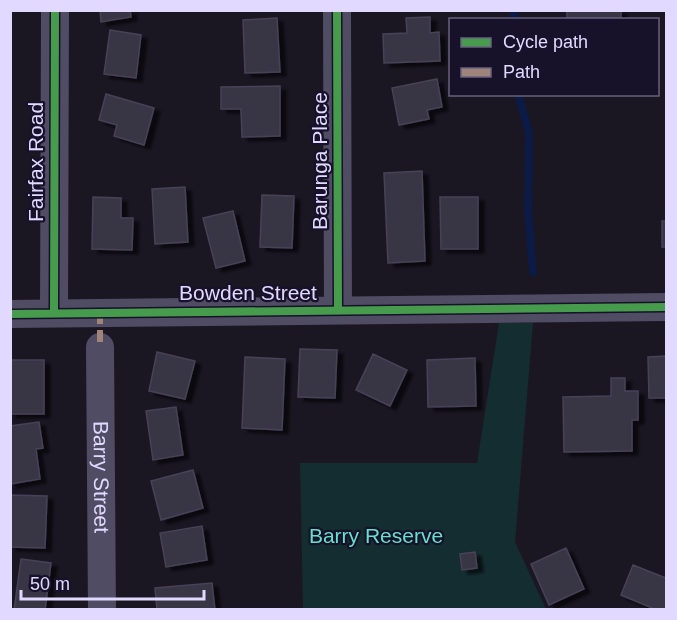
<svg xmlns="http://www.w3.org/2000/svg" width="677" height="620" font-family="Helvetica,sans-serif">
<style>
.green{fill:#142d31}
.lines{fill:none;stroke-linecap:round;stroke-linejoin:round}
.stream{stroke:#0c1b45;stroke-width:8}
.building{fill:#393545;stroke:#474257;stroke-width:1.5;filter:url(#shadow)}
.minor{stroke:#4f4c64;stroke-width:28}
.quiet{stroke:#a18479;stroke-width:6;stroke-dasharray:12 6;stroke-linecap:butt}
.cycleway-casing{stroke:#171129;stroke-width:11}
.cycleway{stroke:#469c4c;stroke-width:8}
.labels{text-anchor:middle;stroke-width:4.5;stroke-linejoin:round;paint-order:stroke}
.street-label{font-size:21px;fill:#e1d9ff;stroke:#171129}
.park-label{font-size:21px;fill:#64e0cd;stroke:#171129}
</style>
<defs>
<filter id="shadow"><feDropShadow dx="6" dy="4" stdDeviation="1.5" flood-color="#0009"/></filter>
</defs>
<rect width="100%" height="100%" fill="#1a1723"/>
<!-- green -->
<path class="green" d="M499 323H533L515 542 546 609H303L300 463H477Z"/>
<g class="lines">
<!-- stream -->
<path class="stream" d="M514 20V10
M518 94 529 133 528 212 533 272"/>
</g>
<!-- building -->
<path class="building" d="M100 10H130L131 17 101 22Z
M567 10H621V20H567Z
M430 17V33L439 32 440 61 384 63 383 34 407 33 406 18Z
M277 18 280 72 245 73 243 20Z
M110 30 141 35 136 78 104 74Z
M437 79 442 107 427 110 429 119 399 125 392 88Z
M280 86V136L242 137 241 109H221V87Z
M106 94 154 108 144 145 114 136 117 125 99 120Z
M422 171 425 261 388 263 384 173Z
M185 187 188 242 155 244 152 189Z
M262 195 294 196 292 248 260 247Z
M93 197 121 198V218H133L132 250 92 249Z
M440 197H478V249H441Z
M233 211 245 261 216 268 203 218Z
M662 221H666V247H662Z
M300 349 337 350 335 398 298 397Z
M157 352 195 361 185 399 149 391Z
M373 354 407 370 390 406 356 390Z
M666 356V398H649L648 357Z
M245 357 285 359 282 430 242 428Z
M475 358 476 406 428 407 427 360Z
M10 360H44V414H10Z
M611 378H625V391H638V420H632V451L564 452 563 397 611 396Z
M176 407 183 455 153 460 146 411Z
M39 422 43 448 36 449 40 479 10 484V426Z
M193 470 203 508 161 520 151 481Z
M10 495 47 496 45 548 10 547Z
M202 526 207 560 166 567 160 533Z
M566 548 584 589 549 605 531 564Z
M475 552 477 568 462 570 460 554Z
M21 559 51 563 45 610H14Z
M633 565 666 578V610H657L621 595Z
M212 583 215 610H157L155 588Z"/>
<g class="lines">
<!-- minor -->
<g class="minor">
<path d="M337 10 338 310"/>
<path d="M54 313 55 10"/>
<path d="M10 314 666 307"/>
<path id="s1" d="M100 347 102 610"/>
</g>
<!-- quiet -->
<path class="quiet" d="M100 312V347"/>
<defs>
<path id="cycleway" d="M337 10 338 310
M54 313 55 10
M10 314 666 307"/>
</defs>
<!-- cycleway casing -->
<use href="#cycleway" class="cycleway-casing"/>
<!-- cycleway -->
<use href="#cycleway" class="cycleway"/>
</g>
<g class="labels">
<!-- street labels -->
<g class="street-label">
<text transform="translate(320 161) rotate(-90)" y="7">Barunga Place</text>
<text transform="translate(36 162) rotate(-90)" y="7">Fairfax Road</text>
<text x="248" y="300">Bowden Street</text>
<text dy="7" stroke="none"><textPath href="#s1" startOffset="130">Barry Street</textPath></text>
</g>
<!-- park labels -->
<g class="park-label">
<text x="376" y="543">Barry Reserve</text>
</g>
</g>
<!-- border -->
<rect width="677" height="620" fill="none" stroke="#e1d9ff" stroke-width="24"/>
<!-- legend -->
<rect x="449" y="18" width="210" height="78" fill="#171129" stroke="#68617f" stroke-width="1.5"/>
<rect x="461" y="38" width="30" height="9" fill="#469c4c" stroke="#68617f" stroke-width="1.5"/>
<text x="503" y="48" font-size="18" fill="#e1d9ff">Cycle path</text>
<rect x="461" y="68" width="30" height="9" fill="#a18479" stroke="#68617f" stroke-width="1.5"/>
<text x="503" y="78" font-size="18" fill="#e1d9ff">Path</text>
<!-- scale -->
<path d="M21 590v9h183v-9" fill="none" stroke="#e1d9ff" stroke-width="3"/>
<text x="30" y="590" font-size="18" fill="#e1d9ff" stroke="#171129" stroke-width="4.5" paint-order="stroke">50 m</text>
</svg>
